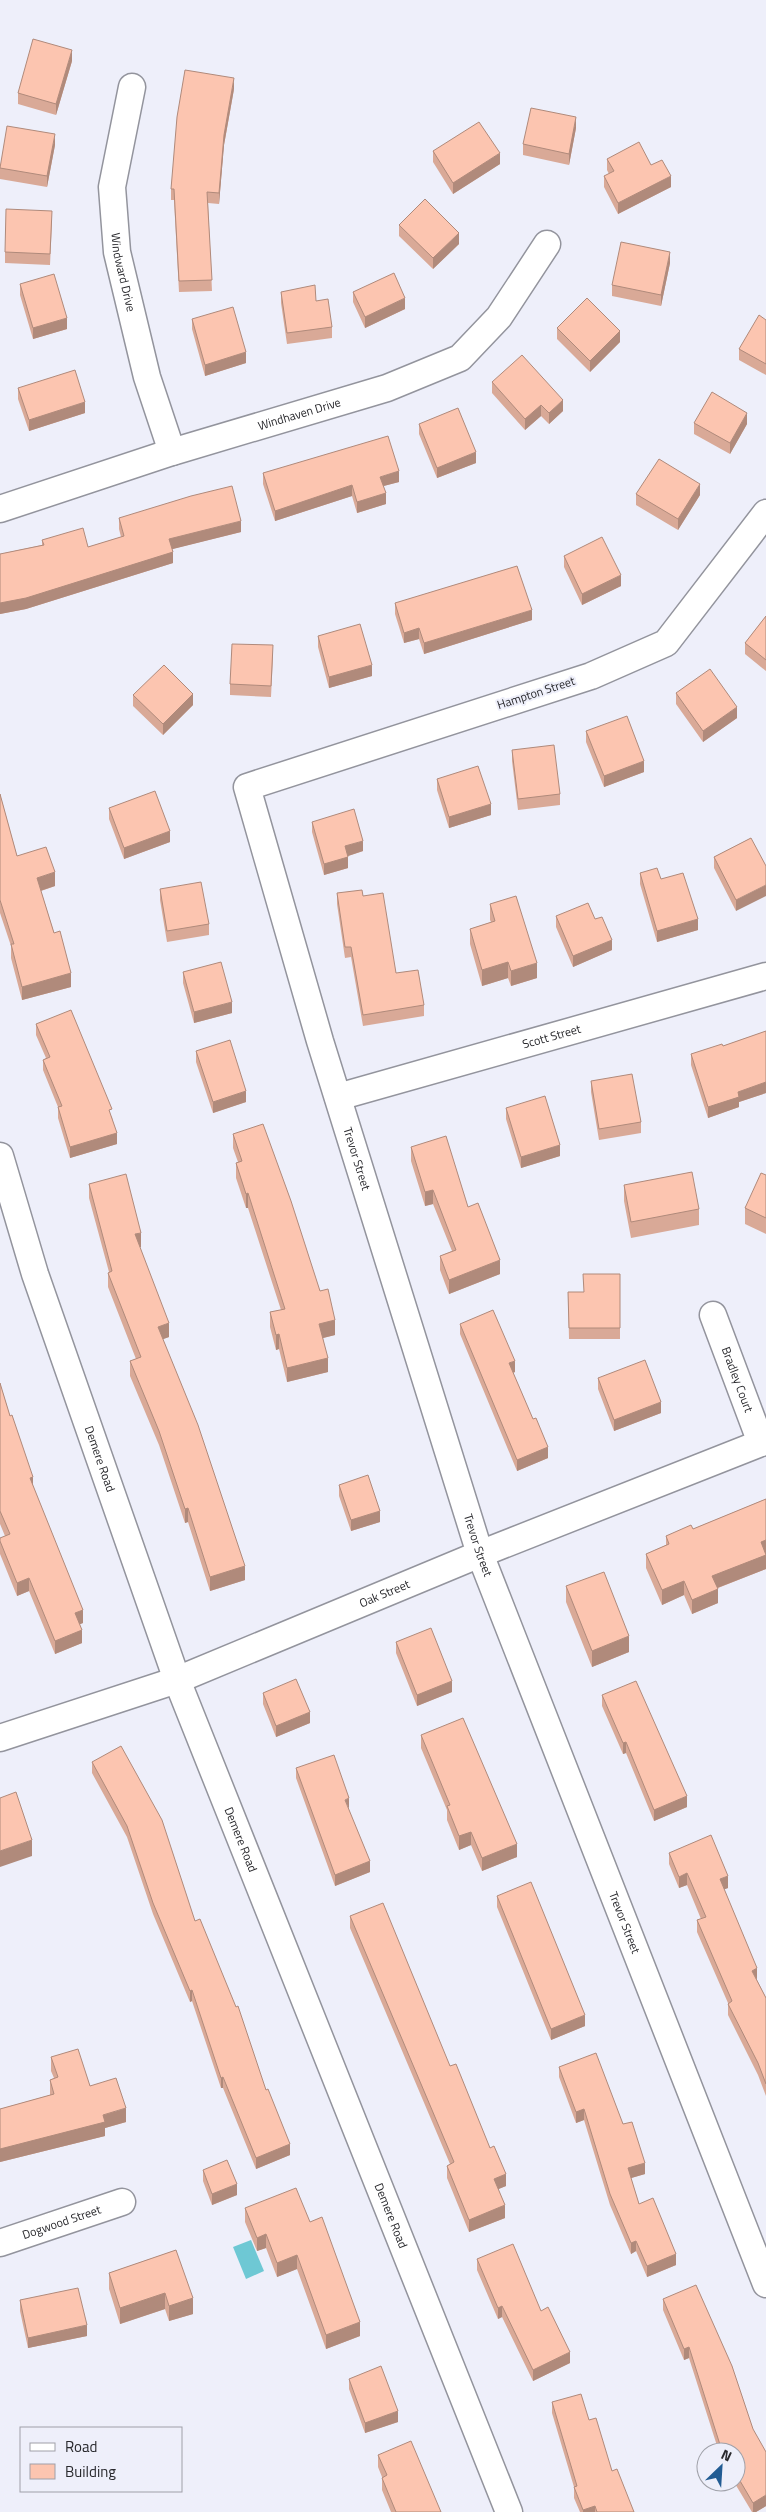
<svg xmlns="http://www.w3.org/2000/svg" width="766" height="2512" font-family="'Titillium Web',sans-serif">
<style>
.water{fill:#6ec8d4}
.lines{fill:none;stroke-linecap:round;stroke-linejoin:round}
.minor-casing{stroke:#93949d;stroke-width:29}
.minor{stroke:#fff;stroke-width:26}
.wall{fill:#d9a997}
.shaded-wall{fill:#b08a7b}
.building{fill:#fcc5b0;stroke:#b08a7b}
.labels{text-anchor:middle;stroke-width:4;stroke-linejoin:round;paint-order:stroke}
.street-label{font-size:12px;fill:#29292d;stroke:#eeeffa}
</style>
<rect width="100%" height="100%" fill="#eeeffa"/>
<!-- water -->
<path class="water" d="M251 2240 264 2271 246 2279 233 2247Z"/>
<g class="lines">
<defs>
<g id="minor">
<path id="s1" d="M132 87 112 187 117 252 147 377 172 452"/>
<path id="s2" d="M0 509 172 452 387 388 460 358 499 317 547 244"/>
<path id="s3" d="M766 513 666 643 591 676 247 787 320 1041 480 1554 766 2284"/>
<path id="s4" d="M338 1097 766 976"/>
<path id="s5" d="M0 1156 35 1274 177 1680 509 2512"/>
<path id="s6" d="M713 1315 761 1443"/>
<path id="s7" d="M0 1738 177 1680 480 1554 766 1441"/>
<path id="s8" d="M0 2243 122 2202"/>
</g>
</defs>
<!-- minor casing -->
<use href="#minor" class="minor-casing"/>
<!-- minor -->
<use href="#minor" class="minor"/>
</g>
<!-- wall -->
<path class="wall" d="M72 61 56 115 18 104V93Z
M234 89 224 145 219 204 208 203 212 291 179 292 174 200H171V189Z
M576 128 569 165 523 155V144Z
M55 145 47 187 0 179V167Z
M433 151 500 164 453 194 433 162Z
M607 159 651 165 671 187 618 214 604 187V176L609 174 607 170Z
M52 222 50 265 5 263V252Z
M399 225 459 244 433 269 399 236Z
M670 263 661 306 612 296V285Z
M20 284 67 329 33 339 20 295Z
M281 292 316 301 332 327V338L287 344 281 303Z
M353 292 405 309 365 328 353 302Z
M192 319 246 363 205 376 192 329Z
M766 320V375L739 360V349Z
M557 328 620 342 590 372 557 339Z
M492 382 563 411 549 424 541 416 525 430 492 393Z
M18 388 85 413 29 431 18 399Z
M694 423 747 424 730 454 694 434Z
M419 424 476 463 437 478 419 434Z
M263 473 399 482 383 486 386 504 357 513 352 496 275 521 263 484Z
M636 494 700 495 678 530 636 505Z
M119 518 241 532 172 549 173 563 26 609 0 614V554L42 545V540L88 547 121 537 119 529Z
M564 556 621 586 582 605 564 567Z
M395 603 532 620 424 654 419 639 404 643 395 614Z
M766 616V671L745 654V643Z
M318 636 372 676 329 688 318 647Z
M273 656 271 697 230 695V684Z
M676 693 737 718 703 742 676 704Z
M133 695 193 705 163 735 133 706Z
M586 731 644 772 604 787 586 742Z
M512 750 560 794V805L518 810 512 761Z
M437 779 491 815 449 828 437 790Z
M0 794 17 856 55 886 41 891 71 987 22 1000 11 958V946L0 913Z
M109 808 170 842 124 859 109 819Z
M312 822 363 851 348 856V868L324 875 312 832Z
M751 838 736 911 714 868V857Z
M640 873 661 879 698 930 657 942 640 884Z
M160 889 209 924V935L167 942 160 900Z
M337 893 363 896 396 973 424 1005V1016L363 1026 351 957 345 958 337 904Z
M490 904 537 978 511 986 508 978 482 986 470 944V929L491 922 490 920Z
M556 916 612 950 573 967 556 927Z
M183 972 232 1013 194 1023 183 983Z
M36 1024 112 1117 117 1144 70 1158 58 1118V1107L43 1070V1060L46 1058 36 1035Z
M766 1031V1093L739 1102V1107L708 1118 691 1065V1054L723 1046Z
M196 1051 246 1102 213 1113 196 1062Z
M591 1081 641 1122V1133L599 1140 591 1092Z
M506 1108 560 1156 521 1168 506 1119Z
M233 1134 320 1291 335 1335 323 1338 328 1372 287 1382 279 1349 276 1350 270 1327V1312L281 1310 248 1208H246L236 1178V1163L238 1162 233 1148Z
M411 1147 468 1207 500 1274 449 1294 440 1270V1256L452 1251 433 1204 425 1206 411 1161Z
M766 1175V1234L745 1224V1208Z
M89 1184 141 1247H140L169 1337 163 1339 245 1580 210 1591 188 1522 185 1523 159 1445 130 1376V1361L136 1359 108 1287V1273L109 1272 89 1198Z
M624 1185 699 1209V1225L631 1238 624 1201Z
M620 1274V1339H569L568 1292H584Z
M460 1324 515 1372 513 1373 548 1458 517 1471 460 1334Z
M598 1378 661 1413 614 1431 598 1389Z
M0 1383 10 1416 33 1486 83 1623 80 1624 82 1643 55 1654 29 1591 17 1596 0 1554V1538L5 1536 0 1524Z
M339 1485 380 1522 351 1531 339 1496Z
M766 1499V1569L718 1588V1603L692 1614 684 1595 662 1605 646 1568V1554L666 1545V1536L693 1529Z
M566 1586 629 1652 592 1667 566 1602Z
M396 1642 452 1692 417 1706 396 1653Z
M263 1693 310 1723 276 1737 263 1704Z
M602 1695 687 1807 654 1821 626 1753 623 1754 602 1706Z
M421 1735 517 1857 482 1871 471 1845 459 1850 447 1820V1810L421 1748Z
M92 1762 195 1921 266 2090 290 2155 256 2169 223 2088H221L192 2001 190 2002 153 1914 127 1837 92 1773Z
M296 1768 370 1872 335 1886 296 1778Z
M669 1853 728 1888 724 1889 757 1980 766 1998V2096L758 2075 728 2015V2003L697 1932V1920L701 1919 687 1885 679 1888 669 1864Z
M497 1896 585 2026 551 2040 497 1907Z
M350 1916 450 2066 490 2148 506 2186 498 2189 505 2218 469 2232 447 2178V2166L450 2164 350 1928Z
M51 2057 90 2086 126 2122 105 2128V2136L0 2162V2109L50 2095V2080L54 2078 51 2071Z
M559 2067 623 2124 645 2174 631 2178 639 2204 676 2265 647 2277 636 2251 631 2254 610 2205 584 2120 576 2123 559 2077Z
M203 2170 237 2195 212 2205 203 2181Z
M245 2208 310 2222 360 2336 326 2349 297 2269 277 2277 266 2248 257 2251 245 2222Z
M176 2250 193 2314 169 2321 165 2309 120 2324 109 2289V2273Z
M477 2259 541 2311 570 2363 533 2381 502 2317 498 2319 477 2270Z
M663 2299 732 2366 766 2506 756 2512H752L734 2482H736V2452H719L689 2358 684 2360 663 2310Z
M20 2300 87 2336 28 2348 20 2311Z
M349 2379 398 2422 365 2433 349 2389Z
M552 2402 589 2420 612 2471 634 2512H580L574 2498V2487L552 2413Z
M378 2455 441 2512H391L382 2490V2477L378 2467Z"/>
<!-- shaded-wall -->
<path class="shaded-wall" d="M72 50V61L56 115V104Z
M234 78V89L224 145 219 204V193L224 135Z
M576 117V128L569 165V154Z
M55 134V145L47 187V176Z
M500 153V164L453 194V183Z
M671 176V187L618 214V203Z
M459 233V244L433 269V258Z
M670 252V263L661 306V295Z
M405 298V309L365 328V317Z
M67 318V329L33 339V328Z
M620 331V342L590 372V361Z
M246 352V363L205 376V365Z
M563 400V411L549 424V413Z
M85 402V413L29 431V420Z
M541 405V416L525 430V419Z
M747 413V424L730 454V443Z
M476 452V463L437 478V468Z
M399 471V482L380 487V477Z
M700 484V495L678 530V519Z
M352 485V496L275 521V511Z
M386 493V504L357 513V502Z
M241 521V532L169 550V539Z
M173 552V563L26 609 0 614V603Z
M621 575V586L582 605V594Z
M532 610V620L424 654V643Z
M419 628V639L404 643V633Z
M372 665V676L329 688V677Z
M193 694V705L163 735V724Z
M737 707V718L703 742V731Z
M644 761V772L604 787V776Z
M491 804V815L449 828V817Z
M170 831V842L124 859V848Z
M363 841V851L345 857V846Z
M348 857V868L324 875V864Z
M55 872V886L37 892V878Z
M766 885V896L736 911V900Z
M698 919V930L657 942V931Z
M612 940V950L573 967V956Z
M508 962V978L482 986V970Z
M537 963V978L511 986V971Z
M71 973V987L22 1000V987Z
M232 1002V1013L194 1023V1012Z
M766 1082V1093L739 1102V1107L708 1118V1107L738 1092Z
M246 1091V1102L213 1113V1102Z
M117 1133V1144L70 1158V1147Z
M560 1145V1156L521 1168V1157Z
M433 1190V1204L425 1206V1192Z
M248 1193V1208H246V1194Z
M141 1233V1247L135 1248V1234Z
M500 1260V1274L449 1294V1280Z
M335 1320V1335L319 1339V1324Z
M169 1323V1337L158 1341V1327Z
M279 1334V1349L276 1350V1335Z
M328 1358V1372L287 1382V1368Z
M515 1361V1372L509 1374V1363Z
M661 1402V1413L614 1431V1420Z
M548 1447V1458L517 1471V1460Z
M33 1477V1490L30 1478Z
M188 1508V1522L185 1523V1509Z
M380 1511V1522L351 1531V1520Z
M766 1540V1569L712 1590V1576L761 1542Z
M245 1566V1580L210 1591V1577Z
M29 1578V1591L17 1596V1583Z
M684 1581V1595L662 1605V1590Z
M718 1589V1603L692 1614V1600Z
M83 1610V1623L75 1626V1613Z
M82 1630V1643L55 1654V1641Z
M629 1636V1652L592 1667V1651Z
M452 1681V1692L417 1706V1695Z
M310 1712V1723L276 1737V1726Z
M626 1742V1753L623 1754V1743Z
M687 1796V1807L654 1821V1810Z
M349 1798V1809L345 1800Z
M471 1832V1845L459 1850V1836Z
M32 1840V1856L0 1867V1851Z
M517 1844V1857L482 1871V1858Z
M370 1861V1872L335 1886V1875Z
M687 1873V1885L679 1888V1877Z
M728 1876V1888L720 1891V1879Z
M757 1968V1980L752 1971Z
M192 1990V2001L190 2002V1991Z
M585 2015V2026L551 2040V2029Z
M223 2077V2088H221V2078Z
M126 2108V2122L105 2128V2136L0 2162V2149Z
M584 2109V2120L576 2123V2112Z
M290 2144V2155L256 2169V2158Z
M645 2163V2174L628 2179V2168Z
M506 2174V2186L494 2191V2179Z
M237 2184V2195L212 2205V2194Z
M505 2205V2218L469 2232V2220Z
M266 2234V2248L257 2251V2238Z
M636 2241V2251L631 2254V2243Z
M676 2254V2265L647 2277V2266Z
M297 2255V2269L277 2277V2263Z
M165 2293V2309L120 2324V2308Z
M193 2298V2314L169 2321V2306Z
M502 2306V2317L498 2319V2308Z
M360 2322V2336L326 2349V2335Z
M87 2325V2336L28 2348V2338Z
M689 2347V2358L684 2360V2349Z
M570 2352V2363L533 2381V2370Z
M398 2411V2422L365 2433V2423Z
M766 2495V2506L756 2512H753V2503Z
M595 2506V2512H583V2510Z"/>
<!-- building -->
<path class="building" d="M33 39 72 50 56 104 18 93Z
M185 70 234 78 224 135 219 193 207 192 212 280 179 281 174 189H171L177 117Z
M531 108 576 117 569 154 523 144Z
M479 122 500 153 453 183 433 151Z
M7 126 55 134 47 176 0 168Z
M639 142 651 165 662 160 671 176 618 203 604 176 614 171 607 159Z
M425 199 459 233 433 258 399 225Z
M6 209 52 211 50 254 5 252Z
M621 242 670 252 661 295 612 285Z
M394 273 405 298 365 317 353 292Z
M54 274 67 318 33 328 20 284Z
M315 285 316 301 328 299 332 327 287 333 281 292Z
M587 298 620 331 590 361 557 328Z
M233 307 246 352 205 365 192 319Z
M759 315 766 320V364L739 349Z
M522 355 563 400 549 413 541 405 525 419 492 382Z
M75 370 85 402 29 420 18 388Z
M712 392 747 413 730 443 694 423Z
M458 408 476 452 437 468 419 424Z
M388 436 399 471 380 477 386 493 357 502 352 485 275 511 263 473Z
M659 459 700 484 678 519 636 494Z
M232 486 241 521 169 539 173 552 26 598 0 603V554L44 545 42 540 83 528 88 547 124 536 119 518 191 496Z
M602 537 621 575 582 594 564 556Z
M517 566 532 610 424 643 419 628 404 633 395 603Z
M766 616V660L745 643Z
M360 624 372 665 329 677 318 636Z
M232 644 273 645 271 686 230 684Z
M164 665 193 694 163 724 133 695Z
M710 669 737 707 703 731 676 693Z
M627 716 644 761 604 776 586 731Z
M554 745 560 794 518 799 512 750Z
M478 766 491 804 449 817 437 779Z
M155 791 170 831 124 848 109 808Z
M0 794 17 856 46 847 55 872 37 878 54 933 60 931 71 973 22 987 11 944H14L0 900Z
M354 809 363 841 345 846 348 857 324 864 312 822Z
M751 838 766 866V885L736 900 714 857Z
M657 868 661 879 683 873 698 919 657 931 640 873Z
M201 882 209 924 167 931 160 889Z
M362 890 363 896 383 893 396 973 418 970 424 1005 363 1015 351 947H345L337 893Z
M516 896 537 963 511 971 508 962 482 970 470 929 495 921 490 904Z
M588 903 595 919 602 917 612 940 573 956 556 916Z
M221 962 232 1002 194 1012 183 972Z
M71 1010 112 1109 109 1110 117 1133 70 1147 58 1107 62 1106 43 1060 50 1057 36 1024Z
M766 1031V1082L738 1092 739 1097 708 1107 691 1054 722 1044 723 1046Z
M230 1040 246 1091 213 1102 196 1051Z
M632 1074 641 1122 599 1129 591 1081Z
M545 1096 560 1145 521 1157 506 1108Z
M263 1124 291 1201 320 1291 328 1289 335 1320 319 1324 328 1358 287 1368 279 1334 276 1335 270 1312 285 1309 248 1193 246 1194 236 1163 242 1161 233 1134Z
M446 1136 468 1207 478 1203 500 1260 449 1280 440 1256 456 1250 433 1190 425 1192 411 1147Z
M692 1172 699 1209 631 1222 624 1185Z
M761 1173 766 1175V1218L745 1208Z
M126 1174 141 1233 135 1234 169 1323 158 1327 198 1425 245 1566 210 1577 188 1508 185 1509 159 1431 130 1361 141 1357 108 1273 112 1271 89 1184Z
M583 1274H620V1328H569L568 1292H584Z
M493 1310 515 1361 509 1363 533 1419 536 1418 548 1447 517 1460 460 1324Z
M645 1360 661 1402 614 1420 598 1378Z
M0 1383 10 1416 12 1415 33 1477 30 1478 83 1610 75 1613 82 1630 55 1641 29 1578 17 1583 0 1541V1538L10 1534 0 1511Z
M368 1475 380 1511 351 1520 339 1485Z
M766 1499V1540L761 1542 766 1555 712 1576 718 1589 692 1600 684 1581 662 1590 646 1554 669 1544 666 1536 691 1525 693 1529Z
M604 1572 629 1636 592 1651 566 1586Z
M431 1628 452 1681 417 1695 396 1642Z
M296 1679 310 1712 276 1726 263 1693Z
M636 1681 687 1796 654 1810 626 1742 623 1743 602 1695Z
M463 1718 517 1844 482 1858 471 1832 459 1836 447 1806 450 1805 421 1735Z
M121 1746 162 1820 195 1921 200 1919 236 2007 238 2006 266 2090 268 2089 290 2144 256 2158 223 2077 221 2078 192 1990 190 1991 153 1903 127 1826 92 1762Z
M334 1755 349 1798 345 1800 370 1861 335 1875 296 1768Z
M16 1792 32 1840 0 1851V1798Z
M711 1835 728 1876 720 1879 757 1968 752 1971 766 1998V2084L758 2063 728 2004 732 2001 697 1920 706 1917 687 1873 679 1877 669 1853Z
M531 1882 585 2015 551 2029 497 1896Z
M383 1903 450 2066 456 2064 490 2148 494 2146 506 2174 494 2179 505 2205 469 2220 447 2166 454 2162 350 1916Z
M78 2049 90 2086 116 2078 126 2108 103 2115 105 2122 0 2149V2109L54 2094 50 2080 58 2077 51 2057Z
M596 2053 623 2124 632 2122 645 2163 628 2168 639 2204 653 2198 676 2254 647 2266 636 2241 631 2243 610 2194 584 2109 576 2112 559 2067Z
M227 2160 237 2184 212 2194 203 2170Z
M296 2188 310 2222 322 2217 360 2322 326 2335 297 2255 277 2263 266 2234 257 2238 245 2208Z
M513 2244 541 2311 548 2307 570 2352 533 2370 502 2306 498 2308 477 2259Z
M176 2250 193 2298 169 2306 165 2293 120 2308 109 2273Z
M696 2285 732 2366 753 2429 766 2452V2495L753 2503 736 2474V2452H723L722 2451 689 2347 684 2349 663 2299Z
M78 2288 87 2325 28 2338 20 2300Z
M381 2366 398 2411 365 2423 349 2379Z
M581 2394 589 2420 596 2418 612 2471 617 2469 634 2512H597L595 2506 583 2510 574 2487 577 2486 552 2402Z
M411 2441 441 2512H396L382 2478 387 2475 378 2455Z"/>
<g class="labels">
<!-- street labels -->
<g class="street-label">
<text dy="4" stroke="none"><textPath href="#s1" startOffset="188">Windward Drive</textPath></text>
<text dy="4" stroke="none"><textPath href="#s2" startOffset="314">Windhaven Drive</textPath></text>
<text transform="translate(536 693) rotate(-18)" y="4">Hampton Street</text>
<text dy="4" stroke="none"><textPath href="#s4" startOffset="222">Scott Street</textPath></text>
<text dy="4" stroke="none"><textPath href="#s3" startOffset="995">Trevor Street</textPath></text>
<text dy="4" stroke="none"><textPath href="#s6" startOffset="69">Bradley Court</textPath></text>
<text dy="4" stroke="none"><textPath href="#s5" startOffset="319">Demere Road</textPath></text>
<text dy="4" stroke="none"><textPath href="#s3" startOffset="1400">Trevor Street</textPath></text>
<text dy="4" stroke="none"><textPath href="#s7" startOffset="411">Oak Street</textPath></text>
<text dy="4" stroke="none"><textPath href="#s5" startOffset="725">Demere Road</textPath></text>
<text dy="4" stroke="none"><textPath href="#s3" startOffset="1805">Trevor Street</textPath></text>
<text dy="4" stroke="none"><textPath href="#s5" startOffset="1130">Demere Road</textPath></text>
<text dy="4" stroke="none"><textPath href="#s8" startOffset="65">Dogwood Street</textPath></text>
</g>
</g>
<!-- legend -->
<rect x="20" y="2427" width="162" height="65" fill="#eeeffa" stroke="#9fa0a8"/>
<rect x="30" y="2443" width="25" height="8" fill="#ffffff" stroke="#9fa0a8"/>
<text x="65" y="2452" font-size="15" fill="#29292d">Road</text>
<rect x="30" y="2464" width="25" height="15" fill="#fcc5b0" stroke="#9fa0a8"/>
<text x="65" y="2477" font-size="15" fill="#29292d">Building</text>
<!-- north arrow -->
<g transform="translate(721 2467) rotate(25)"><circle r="24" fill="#eeeffa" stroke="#9fa0a8"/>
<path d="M0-4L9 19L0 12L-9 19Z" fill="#225c93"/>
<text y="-8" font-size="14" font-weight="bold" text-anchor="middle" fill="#29292d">N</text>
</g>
</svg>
